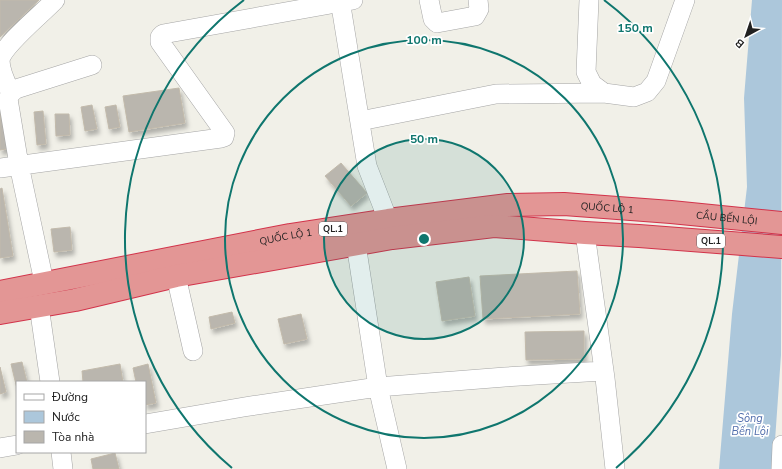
<svg xmlns="http://www.w3.org/2000/svg" width="782" height="469" font-family="'Nunito Sans',sans-serif">
<style>
.water{fill:#acc7db}
.building{fill:#bab6ae;stroke:#c2baab;filter:url(#shadow)}
.lines{fill:none;stroke-linecap:round;stroke-linejoin:round}
.minor-casing{stroke:#a5a5a5;stroke-width:20}
.highway-casing{stroke:#d2334a;stroke-width:24}
.minor{stroke:#fff;stroke-width:19}
.highway{stroke:#e39695;stroke-width:22}
.ring{fill:none;stroke:#0f766e;stroke-width:2}
.labels{text-anchor:middle;stroke-width:3.5;stroke-linejoin:round;paint-order:stroke}
.shield{fill:#fff;stroke:#646464;stroke-width:1}
.shield-label{font-size:9px;font-weight:bold;fill:#212121}
.street-label{font-size:10px;fill:#212121;stroke:#fff}
.water-label{font-size:11px;font-style:italic;fill:#526eac;stroke:#fff}
.centre{fill:#0f766e;stroke:#fff;stroke-width:2}
.ring-label{font-size:12px;text-anchor:middle;font-weight:bold;fill:#0f766e;stroke:#fff;stroke-width:3.5;stroke-linejoin:round;paint-order:stroke}
</style>
<defs>
<filter id="shadow"><feDropShadow dx="2.5" dy="4.5" stdDeviation="2" flood-color="#0004"/></filter>
</defs>
<rect width="100%" height="100%" fill="#f1f0e8"/>
<!-- water -->
<path class="water" d="M752 0H782L781 355 773 469H719L732 314 747 187 744 98Z"/>
<!-- building -->
<path class="building" d="M0 0H39L0 37Z
M179 88 185 123 129 132 123 96Z
M0 97 15 148 0 150Z
M92 105 97 129 85 131 81 107Z
M116 105 120 127 109 129 105 107Z
M43 111 46 144 37 145 34 112Z
M55 114H69L70 135 56 136Z
M341 163 367 193 351 206 325 176Z
M2 188 13 256 0 258V189Z
M70 227 72 250 54 252 51 229Z
M577 271 580 314 483 319 480 276Z
M469 277 475 316 442 321 436 282Z
M232 312 235 323 211 329 209 317Z
M301 314 307 339 284 344 278 319Z
M584 331V359L526 360 525 332Z
M22 362 27 382H17V389L11 364Z
M120 364 123 382H83L82 371Z
M148 364 156 403 145 405V382H136L133 368Z
M0 367 6 392 0 394Z
M115 453 119 469H93L91 459Z"/>
<g class="lines">
<defs>
<path id="minor" d="M340 0 367 166 388 220 391 235
M429 0 433 19 437 23 475 16 479 9 478 0
M589 0 586 72 592 84 604 93 634 97 647 92 656 81 685 0
M11 93C6 83 0 72 0 60 3 45 43 13 55 0
M360 121 496 94 604 93
M0 168 221 138 224 137 225 133 160 42V37L163 34 353 0
M354 231 378 387 397 469
M585 233 605 378 615 469
M176 276 193 351
M44 282 19 165 8 99 11 93 16 89 92 65
M39 306 50 382
M145 424 244 407 378 387 505 377 603 371
M0 448 17 445
M61 452 63 469
M781 469 782 445"/>
<g id="highway">
<path id="s1" d="M0 292 290 235 388 220 508 205 564 204 671 212 782 223"/>
<path d="M0 313 75 300 176 276 392 238 494 226 585 233 639 236 782 247"/>
</g>
</defs>
<!-- minor casing -->
<use href="#minor" class="minor-casing"/>
<!-- highway casing -->
<use href="#highway" class="highway-casing"/>
<!-- minor -->
<use href="#minor" class="minor"/>
<!-- highway -->
<use href="#highway" class="highway"/>
</g>
<!-- distance rings -->
<circle cx="424" cy="239" r="100" fill="#0f766e" fill-opacity=".12"/>
<g class="ring">
<circle cx="424" cy="239" r="100"/>
<circle cx="424" cy="239" r="199"/>
<path d="M232 468A299 299 0 0 1 244 0M604 0A299 299 0 0 1 616 468"/>
</g>
<g class="labels">
<!-- shield labels -->
<g class="shield">
<rect x="319" y="222" width="28" height="14" rx="3"/>
<rect x="697" y="234" width="28" height="14" rx="3"/>
</g>
<g class="shield-label">
<text x="333" y="232">QL.1</text>
<text x="711" y="244">QL.1</text>
</g>
<!-- street labels -->
<g class="street-label">
<text dy="4" stroke="none"><textPath href="#s1" startOffset="615">QUỐC LỘ 1</textPath></text>
<text dy="4" stroke="none"><textPath href="#s1" startOffset="735">CẦU BẾN LỘI</textPath></text>
<text dy="4" stroke="none"><textPath href="#s1" startOffset="291">QUỐC LỘ 1</textPath></text>
</g>
<!-- water labels -->
<g class="water-label">
<text x="750" y="422">Sông<tspan x="750" dy="13">Bến Lội</tspan></text>
</g>
</g>
<circle cx="424" cy="239" r="6" class="centre"/>
<g class="ring-label">
<text x="635" y="32">150 m</text>
<text x="424" y="44">100 m</text>
<text x="424" y="143">50 m</text>
</g>
<!-- legend -->
<rect x="16" y="381" width="130" height="72" fill="#ffffff" stroke="#a6a6a6"/>
<rect x="24" y="394" width="20" height="6" fill="#ffffff" stroke="#a6a6a6"/>
<text x="52" y="401" font-size="12" fill="#212121">Đường</text>
<rect x="24" y="411" width="20" height="12" fill="#acc7db" stroke="#a6a6a6"/>
<text x="52" y="421" font-size="12" fill="#212121">Nước</text>
<rect x="24" y="431" width="20" height="12" fill="#bab6ae" stroke="#a6a6a6"/>
<text x="52" y="441" font-size="12" fill="#212121">Tòa nhà</text>
<!-- north arrow -->
<g transform="translate(746 36) rotate(220)" stroke="#ffffff" stroke-width="3" paint-order="stroke">
<path d="M0-3L7 15L0 10L-7 15Z" fill="#212121"/>
<text y="-6" font-size="11" font-weight="bold" text-anchor="middle" fill="#212121">B</text>
</g>
</svg>
